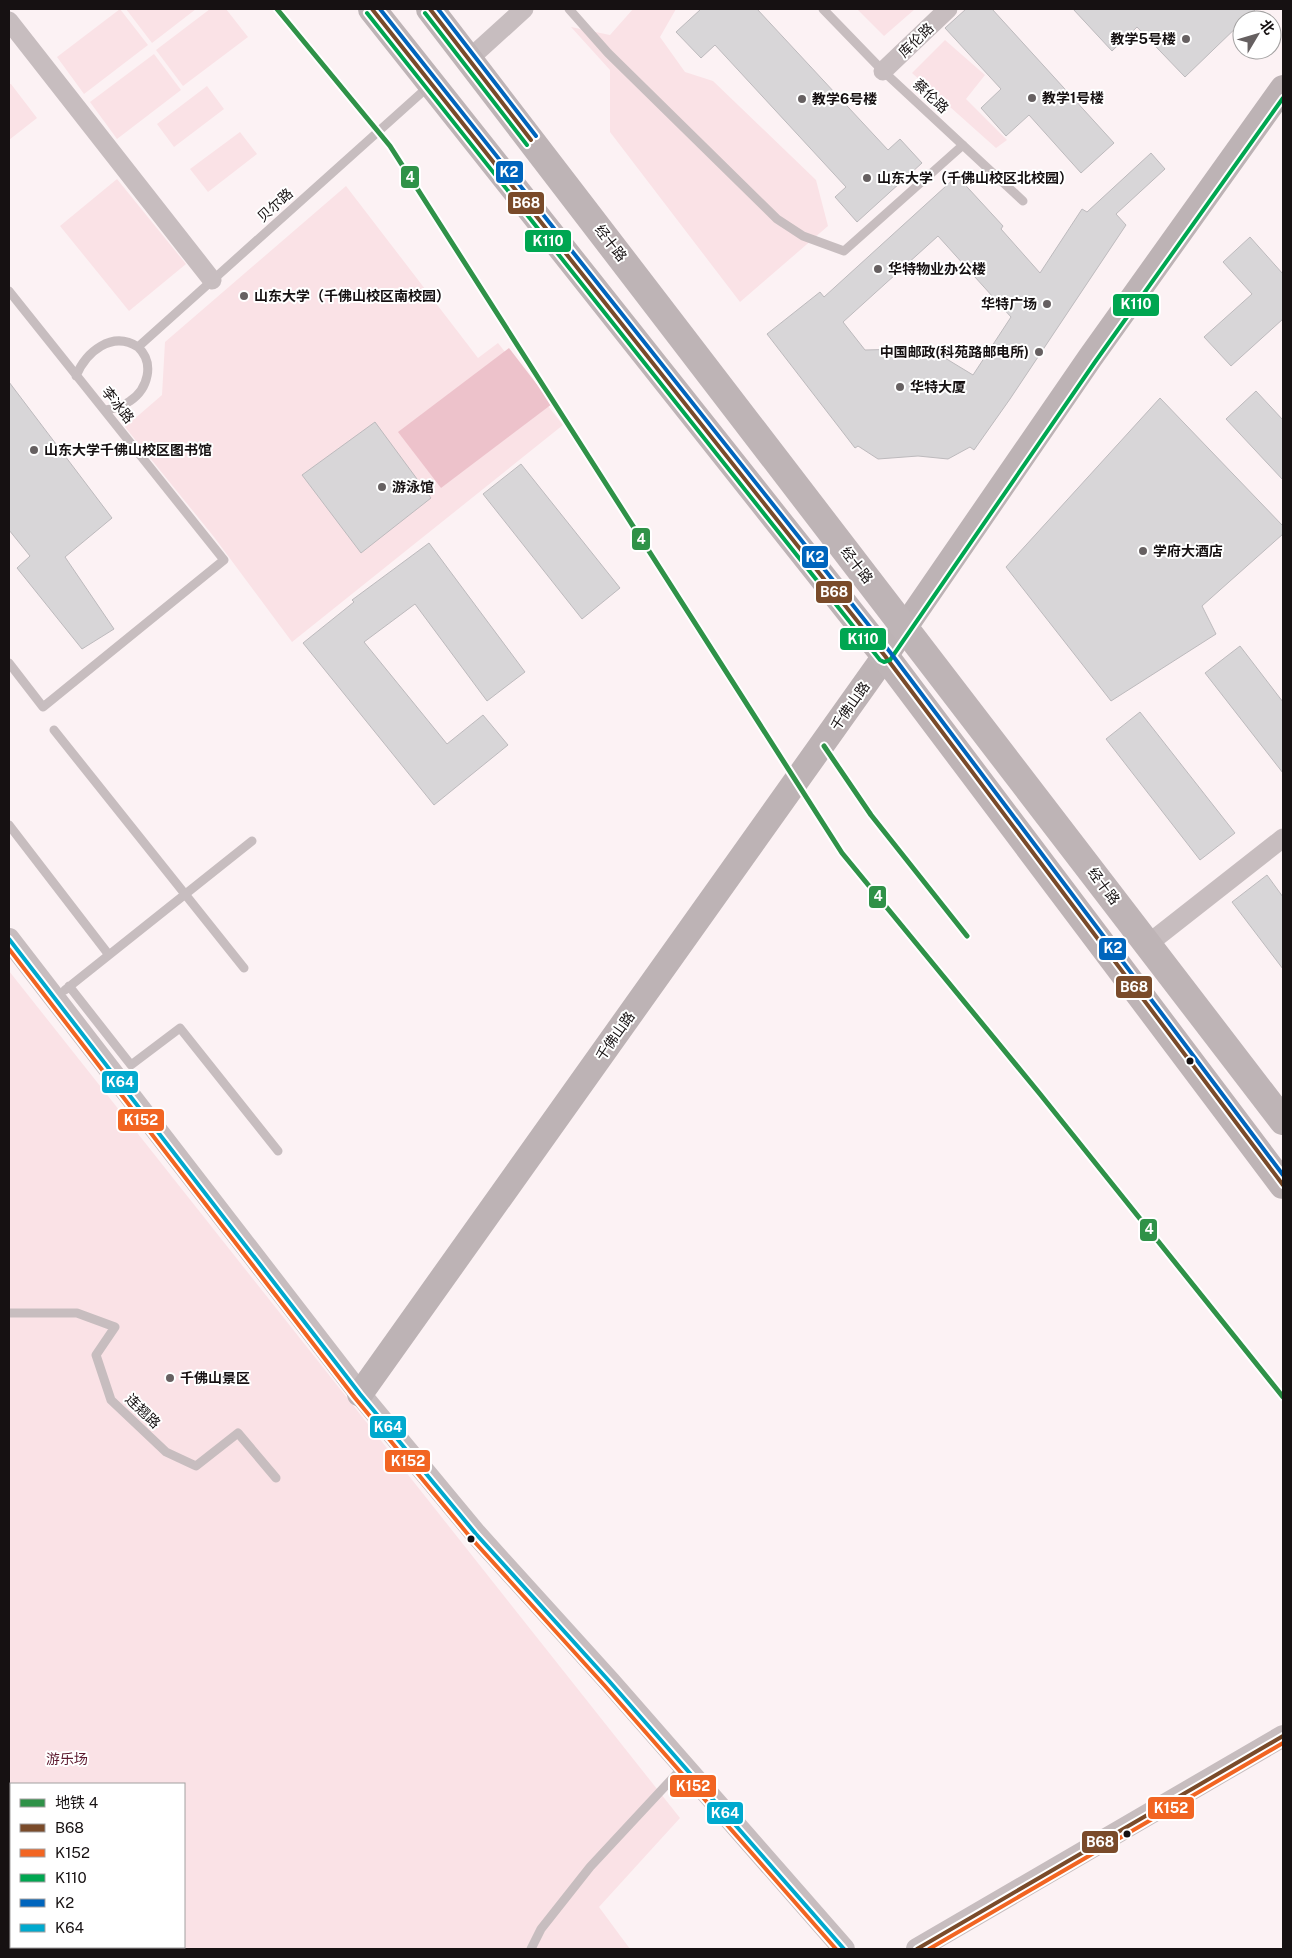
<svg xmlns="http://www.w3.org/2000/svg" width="1292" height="1958" font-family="'Public Sans','Noto Sans SC',sans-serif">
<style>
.green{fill:#fae2e6;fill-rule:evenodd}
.water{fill:#edc2cb}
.building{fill:#d8d6d8;stroke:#bdbabd;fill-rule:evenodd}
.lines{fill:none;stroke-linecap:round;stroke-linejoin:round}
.service{stroke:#c7bdbf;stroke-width:9}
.minor{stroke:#c7bdbf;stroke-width:19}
.tertiary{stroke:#c7bdbf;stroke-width:22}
.secondary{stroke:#bdb3b5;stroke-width:26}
.trunk{stroke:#beb4b6;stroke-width:28}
.bus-1-casing{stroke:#fff;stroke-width:8}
.bus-2-casing{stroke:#fff;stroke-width:8}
.bus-3-casing{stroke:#fff;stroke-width:8}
.bus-4-casing{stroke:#fff;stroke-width:8}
.bus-5-casing{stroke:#fff;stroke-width:8}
.bus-1{stroke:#7a4b2a;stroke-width:4}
.bus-2{stroke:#f26522;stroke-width:4}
.bus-3{stroke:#00a651;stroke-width:4}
.bus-4{stroke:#0065bd;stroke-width:4}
.bus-5{stroke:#00a9ce;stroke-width:4}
.metro-1-casing{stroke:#fff;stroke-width:9}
.metro-1{stroke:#2f9248;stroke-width:5}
.poi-dot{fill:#666061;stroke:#fff;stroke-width:2}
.bus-dot{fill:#161112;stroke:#fff;stroke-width:2}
.labels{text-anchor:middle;stroke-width:4;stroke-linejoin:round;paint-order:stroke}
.poi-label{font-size:14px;font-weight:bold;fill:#161112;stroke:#fff;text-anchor:start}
.street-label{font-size:14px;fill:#161112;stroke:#fff}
.park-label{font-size:14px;fill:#5c192e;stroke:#fff}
.line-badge{stroke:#fff;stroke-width:2}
.badge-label{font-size:14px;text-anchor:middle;font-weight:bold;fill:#fff}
</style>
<rect width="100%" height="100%" fill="#fcf2f4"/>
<!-- green -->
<path class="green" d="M120 9 148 45 84 94 57 57Z
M126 9H196L152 43Z
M210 9H226L248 37 183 86 156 50Z
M633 9H676L660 37 685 72 713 81 816 180 828 226 740 302 610 132V70L571 27 610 35Z
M857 9H915L884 36Z
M945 40 985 75 966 99 1007 140 996 148 912 73Z
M154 54 181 90 117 139 90 102Z
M9 84H11L37 118 9 140Z
M207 86 224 109 174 147 157 124Z
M240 132 257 154 208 192 190 169Z
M117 179 186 264 129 311 60 226Z
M346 186 478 358 498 343 563 425 292 642 214 537 125 427 162 395 165 342Z
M9 971 680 1818 599 1907 630 1949H9ZM11 1784H184V1947H11Z"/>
<!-- water -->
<path class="water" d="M509 348 552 404 441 488 398 432Z"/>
<!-- building -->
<path class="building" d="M701 9H757L888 150 900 139 922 163 857 222 835 197 846 187 715 45 701 58 676 32Z
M966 9H992L1114 143 1081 173 1029 115 1006 136 981 108 1001 89 945 28Z
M1073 9H1256L1244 20H1242V22L1185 77 1137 27 1112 51Z
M1151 153 1165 169 1116 214 1126 225 1010 399 974 450 970 447 948 459 918 456 878 459 858 446 855 448 767 334 820 292 824 297 957 176 1003 226 1001 229 1040 273 1082 209 1087 212ZM938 236 1011 317 973 375 945 358 944 348 865 350 843 322Z
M1250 237 1283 274V319L1231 366 1204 337 1252 294 1223 262Z
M9 382 112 518 65 557 114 629 82 649 17 568 30 556 9 530Z
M1256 391 1283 420V480L1226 419Z
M1160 398 1283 526V534L1202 606 1216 634 1111 701 1006 567Z
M375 422 431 498 361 553 302 475Z
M521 464 620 588 582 619 483 494Z
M429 543 525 672 487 701 415 604 364 642 447 744 483 715 508 745 434 805 303 643 354 602 352 600Z
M1240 646 1283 702V773L1205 673Z
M1140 712 1235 833 1200 860 1106 739Z
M1267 875 1283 897V969L1232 902Z"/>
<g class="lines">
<!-- service -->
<path class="service" d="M569 9 608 53 777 219 803 236 844 251 963 145
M823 9 883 71 1023 201
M9 291 224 560 43 707 9 663
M76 376C86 352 112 330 138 347
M105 410C114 409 122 407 130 401 148 389 155 363 138 347L429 86
M54 730 244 968
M9 825 109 955
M69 986 131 1065 180 1028 278 1151
M65 990 252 841
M9 1313H77L115 1327 96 1355 111 1400 166 1452 196 1466 238 1433 276 1478
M531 1949 541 1929 590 1867 683 1767"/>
<!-- minor -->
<path class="minor" d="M9 21 212 280
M469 59 524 9
M883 71 948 9
M1148 944 1283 838"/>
<!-- tertiary -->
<path class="tertiary" d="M9 939 360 1394 476 1534 610 1682 844 1949
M917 1949 1283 1736"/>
<!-- secondary -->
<path class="secondary" d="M360 1394 885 656 1090 358 1283 88"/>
<!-- trunk -->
<path class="trunk" d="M372 9 885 656 1283 1185
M430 9 1283 1121"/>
<defs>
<path id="bus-1" d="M372 9 885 656 1283 1185
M430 9 531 140
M917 1949 1283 1736"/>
<path id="bus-2" d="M9 949 355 1398 471 1538 605 1686 836 1949
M929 1949 1283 1743"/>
<path id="bus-3" d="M367 13 880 660 884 662 890 660 1095 362 1283 98
M425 13 527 145"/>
<path id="bus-4" d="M380 9 890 652 1283 1175
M438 9 536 136"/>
<path id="bus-5" d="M9 939 360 1394 476 1534 610 1682 844 1949"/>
</defs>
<!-- bus-1 casing -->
<use href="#bus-1" class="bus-1-casing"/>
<!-- bus-2 casing -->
<use href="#bus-2" class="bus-2-casing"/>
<!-- bus-3 casing -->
<use href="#bus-3" class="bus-3-casing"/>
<!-- bus-4 casing -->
<use href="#bus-4" class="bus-4-casing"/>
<!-- bus-5 casing -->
<use href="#bus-5" class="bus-5-casing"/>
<!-- bus-1 -->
<use href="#bus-1" class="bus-1"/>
<!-- bus-2 -->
<use href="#bus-2" class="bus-2"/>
<!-- bus-3 -->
<use href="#bus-3" class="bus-3"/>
<!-- bus-4 -->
<use href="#bus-4" class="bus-4"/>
<!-- bus-5 -->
<use href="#bus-5" class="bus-5"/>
<defs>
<path id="metro-1" d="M277 9 390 146 842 853 1040 1094 1283 1397
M824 746 871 815 967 936"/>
</defs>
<!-- metro-1 casing -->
<use href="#metro-1" class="metro-1-casing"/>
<!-- metro-1 -->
<use href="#metro-1" class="metro-1"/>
</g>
<!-- markers -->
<g class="poi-dot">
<circle cx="1186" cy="39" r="5"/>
<circle cx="1032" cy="98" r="5"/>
<circle cx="802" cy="99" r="5"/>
<circle cx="867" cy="178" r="5"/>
<circle cx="878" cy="269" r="5"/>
<circle cx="244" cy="296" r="5"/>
<circle cx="1047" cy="304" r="5"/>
<circle cx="1039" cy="352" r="5"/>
<circle cx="900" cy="387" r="5"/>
<circle cx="34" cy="450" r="5"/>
<circle cx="382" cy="487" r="5"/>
<circle cx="1143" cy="551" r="5"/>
<circle cx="170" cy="1378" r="5"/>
</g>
<g class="bus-dot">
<circle cx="1190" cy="1061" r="4.5"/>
<circle cx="471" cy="1539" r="4.5"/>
<circle cx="1127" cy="1834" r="4.5"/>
</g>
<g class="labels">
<!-- poi labels -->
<g class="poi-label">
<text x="1176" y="44" text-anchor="end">教学5号楼</text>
<text x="1042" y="103">教学1号楼</text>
<text x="812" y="104">教学6号楼</text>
<text x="877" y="183">山东大学（千佛山校区北校园）</text>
<text x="888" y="274">华特物业办公楼</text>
<text x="254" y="301">山东大学（千佛山校区南校园）</text>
<text x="1037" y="309" text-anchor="end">华特广场</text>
<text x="1029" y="357" text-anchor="end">中国邮政(科苑路邮电所)</text>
<text x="910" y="392">华特大厦</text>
<text x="44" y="455">山东大学千佛山校区图书馆</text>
<text x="392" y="492">游泳馆</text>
<text x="1153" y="556">学府大酒店</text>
<text x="180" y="1383">千佛山景区</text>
</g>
<!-- street labels -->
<g class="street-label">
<text transform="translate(916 40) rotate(-44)" y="5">库伦路</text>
<text transform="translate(931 96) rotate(43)" y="5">蔡伦路</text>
<text transform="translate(275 205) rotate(-42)" y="5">贝尔路</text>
<text transform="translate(611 243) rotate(52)" y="5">经十路</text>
<text transform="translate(118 405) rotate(51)" y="5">李冰路</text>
<text transform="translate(857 565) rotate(52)" y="5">经十路</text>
<text transform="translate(850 706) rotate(-55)" y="5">千佛山路</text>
<text transform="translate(1104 886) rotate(53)" y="5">经十路</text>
<text transform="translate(615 1036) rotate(-55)" y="5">千佛山路</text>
<text transform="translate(143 1411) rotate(44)" y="5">连翘路</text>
</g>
<!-- park labels -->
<g class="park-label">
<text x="67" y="1764">游乐场</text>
</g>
</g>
<g class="line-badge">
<rect x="495" y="160" width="29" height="24" rx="5" fill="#0065bd"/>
<rect x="400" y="165" width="20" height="24" rx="5" fill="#2f9248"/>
<rect x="507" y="191" width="38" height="24" rx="5" fill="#7a4b2a"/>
<rect x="524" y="229" width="48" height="24" rx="5" fill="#00a651"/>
<rect x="1112" y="293" width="48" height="24" rx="5" fill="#00a651"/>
<rect x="631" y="527" width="20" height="24" rx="5" fill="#2f9248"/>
<rect x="801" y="545" width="28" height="24" rx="5" fill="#0065bd"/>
<rect x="815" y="580" width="38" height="24" rx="5" fill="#7a4b2a"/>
<rect x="839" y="627" width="48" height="24" rx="5" fill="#00a651"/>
<rect x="868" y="885" width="19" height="24" rx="5" fill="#2f9248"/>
<rect x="1098" y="937" width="29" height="24" rx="5" fill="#0065bd"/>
<rect x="1115" y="975" width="38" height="24" rx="5" fill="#7a4b2a"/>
<rect x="101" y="1070" width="38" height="24" rx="5" fill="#00a9ce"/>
<rect x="117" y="1108" width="48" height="24" rx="5" fill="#f26522"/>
<rect x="1139" y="1218" width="19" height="24" rx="5" fill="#2f9248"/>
<rect x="369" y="1415" width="38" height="24" rx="5" fill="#00a9ce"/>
<rect x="384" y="1449" width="47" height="24" rx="5" fill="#f26522"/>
<rect x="669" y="1774" width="48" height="24" rx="5" fill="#f26522"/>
<rect x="1147" y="1796" width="48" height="24" rx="5" fill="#f26522"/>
<rect x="706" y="1801" width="38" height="24" rx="5" fill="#00a9ce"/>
<rect x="1081" y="1830" width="38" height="24" rx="5" fill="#7a4b2a"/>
</g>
<g class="badge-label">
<text x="509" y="177">K2</text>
<text x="410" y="182">4</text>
<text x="526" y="208">B68</text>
<text x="548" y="246">K110</text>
<text x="1136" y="309">K110</text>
<text x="641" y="544">4</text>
<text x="815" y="562">K2</text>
<text x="834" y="597">B68</text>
<text x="863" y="644">K110</text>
<text x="878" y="901">4</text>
<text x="1113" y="953">K2</text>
<text x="1134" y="992">B68</text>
<text x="120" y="1087">K64</text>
<text x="141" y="1125">K152</text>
<text x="1149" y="1234">4</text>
<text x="388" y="1432">K64</text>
<text x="408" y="1466">K152</text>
<text x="693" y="1791">K152</text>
<text x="1171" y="1813">K152</text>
<text x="725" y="1818">K64</text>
<text x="1100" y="1847">B68</text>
</g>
<!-- border -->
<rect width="1292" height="1958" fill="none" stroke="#161112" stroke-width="20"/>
<!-- legend -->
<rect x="10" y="1783" width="175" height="165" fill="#ffffff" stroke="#a2a0a0"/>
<rect x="20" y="1799" width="25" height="8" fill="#2f9248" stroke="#a2a0a0"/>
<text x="55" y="1808" font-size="15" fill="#161112">地铁 4</text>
<rect x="20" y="1824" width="25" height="8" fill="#7a4b2a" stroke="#a2a0a0"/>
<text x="55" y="1833" font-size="15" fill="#161112">B68</text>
<rect x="20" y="1849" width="25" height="8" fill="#f26522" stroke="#a2a0a0"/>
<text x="55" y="1858" font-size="15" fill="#161112">K152</text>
<rect x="20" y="1874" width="25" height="8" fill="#00a651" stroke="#a2a0a0"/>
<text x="55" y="1883" font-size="15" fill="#161112">K110</text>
<rect x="20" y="1899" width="25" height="8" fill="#0065bd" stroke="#a2a0a0"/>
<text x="55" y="1908" font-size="15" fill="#161112">K2</text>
<rect x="20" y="1924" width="25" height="8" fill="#00a9ce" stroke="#a2a0a0"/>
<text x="55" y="1933" font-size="15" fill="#161112">K64</text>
<!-- north arrow -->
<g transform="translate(1257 35) rotate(52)"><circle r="24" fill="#ffffff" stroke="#a2a0a0"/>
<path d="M0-4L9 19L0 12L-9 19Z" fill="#666061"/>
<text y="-8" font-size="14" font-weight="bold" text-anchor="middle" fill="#161112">北</text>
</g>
</svg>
